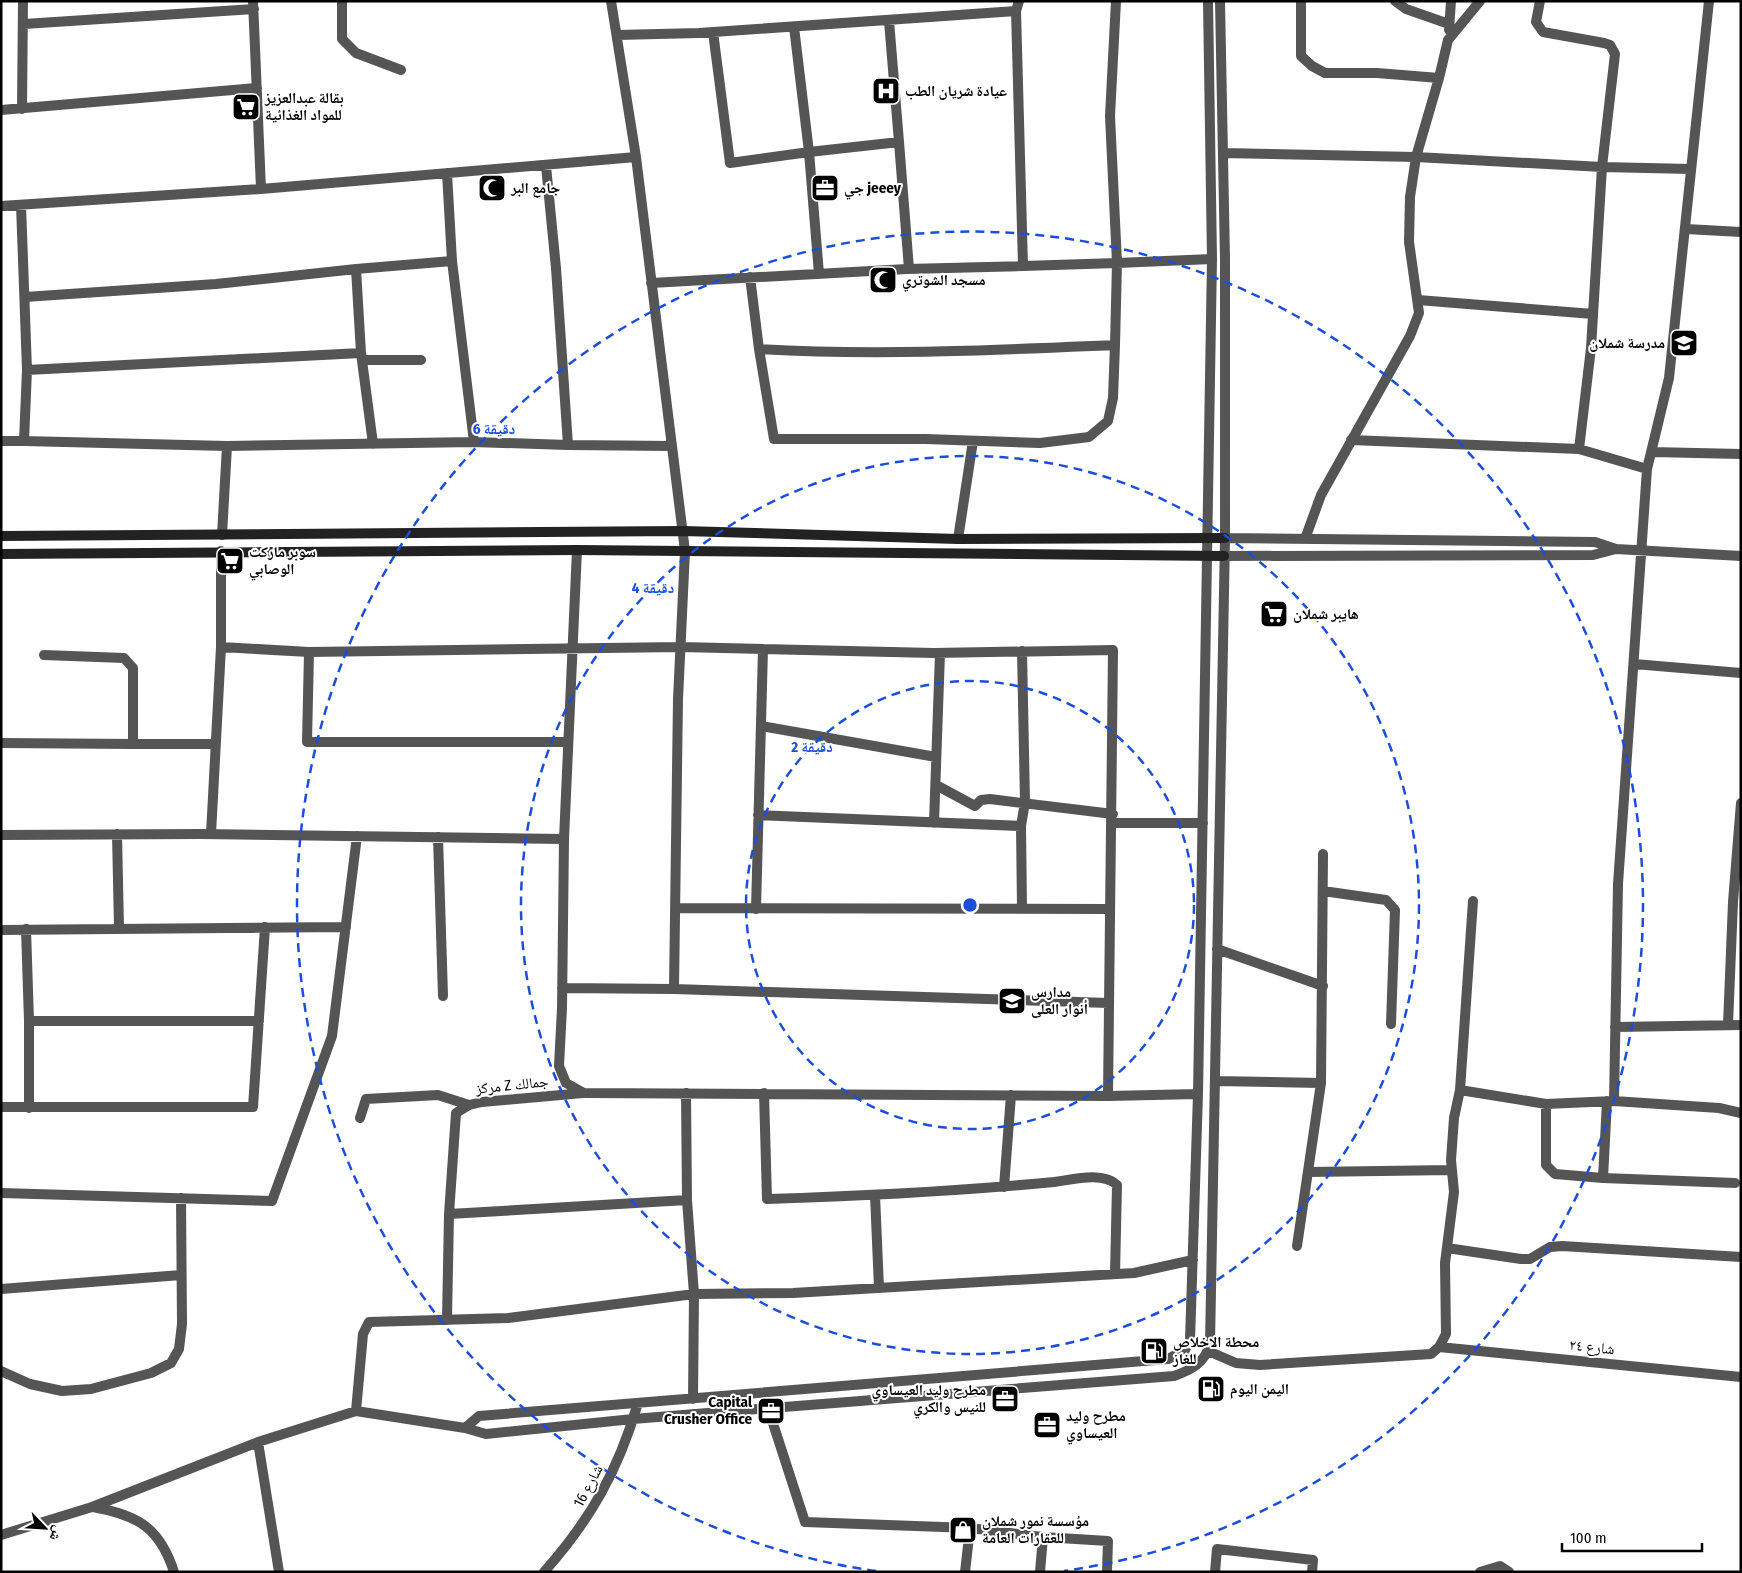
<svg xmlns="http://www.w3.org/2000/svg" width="1742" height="1573" font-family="'Fira Sans Condensed','Noto Naskh Arabic',sans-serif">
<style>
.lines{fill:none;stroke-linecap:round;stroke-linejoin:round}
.street{stroke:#555;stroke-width:10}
.secondary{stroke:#222;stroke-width:10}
.ring{fill:none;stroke:#1d4ed8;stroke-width:2.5;stroke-dasharray:9 6}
.labels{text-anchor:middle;stroke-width:4;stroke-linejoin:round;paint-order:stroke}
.poi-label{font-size:15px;font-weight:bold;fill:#000;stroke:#fff;text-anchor:start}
.street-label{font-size:15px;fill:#000;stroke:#fff}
.centre{fill:#1d4ed8;stroke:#fff;stroke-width:2.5}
.ring-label{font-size:15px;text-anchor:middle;font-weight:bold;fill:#1d4ed8;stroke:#fff;stroke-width:4;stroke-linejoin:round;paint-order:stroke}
</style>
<rect width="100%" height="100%" fill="#fff"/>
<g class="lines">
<!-- street -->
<path class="street" d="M253 1 261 189
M342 1V39L356 53 401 70
M611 1 636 157 685 551 678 699 674 989
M1301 1V56L1312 66 1325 73H1377L1439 78
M1395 1 1406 9 1449 24
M1540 1 1536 22 1543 32 1604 43 1610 45 1615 54 1602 167 1591 348 1579 449
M1016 11 1023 266 1117 263 1110 116 1116 1
M889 21 899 142
M24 24 254 9
M1449 30 1451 1
M713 32 730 163 809 152 794 27
M617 35 699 33 1016 11 1019 1
M22 109 23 1
M1 110 257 88
M1223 153 1416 157 1602 167 1691 169
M546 166 556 268 568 445 672 446
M1 206 261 189 636 157
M1686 229 1741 232
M452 261 474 442
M356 269 452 261 447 173
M819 274 809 152 899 142 909 269
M750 277 759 349C877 356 997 350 1115 345L1117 263 1212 259
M651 283 907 269 1023 266
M25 297 216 284 356 269 361 353 27 370
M1418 300 1593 314
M759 349 774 439H926L1040 443 1089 437 1108 421 1113 398 1115 345
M361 353 373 444
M363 360H421
M1351 440 1579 449 1647 469
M1 441H24L27 370 21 205
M24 441 227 446 474 442 568 445
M1652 452 1741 454
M222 535 227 446
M1225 538 1595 542 1616 549 1741 556
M958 539 973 441
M1305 539 1321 495 1410 336 1419 313 1409 242 1410 197 1416 157 1439 78 1448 40 1480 1
M577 550 564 839 562 1008 559 1066 566 1083 584 1093 1108 1096 1198 1094
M1224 556 1593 555 1616 549
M221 647 309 652
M44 655 124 658 133 668V744H214
M1634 664 1741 673
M761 726 936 757
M568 742H307L309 652 681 647 934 653 1113 650 1108 1096
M1 743 133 744
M936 785 975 806 981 800 990 799 1113 814
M758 815 1021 826 1025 802 1022 651
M934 823 940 653
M1113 823H1203
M1021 826 1022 909
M117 834 119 928
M211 834 221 647V551
M1 835 201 834 564 839
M438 837 443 996
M1323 891 1386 900 1395 910 1391 1024
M675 908 1109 909
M756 909 763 649
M26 929 29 1021
M1 930 346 927
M1217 949 1323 986
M562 988 674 989 1109 1003
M1728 1025 1733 902 1741 803
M1615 1027 1741 1025
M1215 1081 1321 1083
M1460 1090 1546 1104 1614 1101 1719 1108 1741 1113
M686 1093 687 1200
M764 1093 767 1199C863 1196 959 1191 1054 1182 1071 1180 1103 1171 1117 1185L1115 1274
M1614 1101 1618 884 1647 469 1669 378 1709 1
M1546 1104V1165L1555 1174 1603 1178 1735 1183
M1 1107H253L265 927
M29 1108V1021H259
M360 1118 366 1099 438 1095 469 1105
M1309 1172 1452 1170
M1603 1178 1607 1101
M1004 1187 1011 1095
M1 1193 272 1201 332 1036 357 836
M875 1195 879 1288
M449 1214 456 1113 469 1105 482 1102 583 1093
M1297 1246 1321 1083 1323 854
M1447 1248 1521 1259H1530L1550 1247 1562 1246 1741 1257
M1 1289 181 1275
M447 1320 449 1214 687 1200 694 1294 793 1293 1134 1273 1193 1260
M1439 1347 1741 1377
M1208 1351 1236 1363 1260 1365 1431 1354 1439 1347 1446 1334 1445 1263 1454 1192 1451 1160 1454 1118 1460 1090 1473 901
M1 1371 30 1384 62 1391 91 1389 151 1373 171 1363 179 1349 182 1324 181 1198
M768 1408 805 1522 970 1528 965 1572
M356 1411 363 1334 369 1322 508 1318 694 1294 693 1399
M465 1428 479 1416 1168 1359 1185 1350 1190 1340 1198 1094 1212 259 1208 1
M258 1442 279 1572
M93 1507C138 1515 160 1528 174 1572
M970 1528 1043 1537 1040 1572
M1 1535 92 1507 258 1442 356 1411 465 1428 486 1434 633 1419 1174 1376C1191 1370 1205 1363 1210 1344L1225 538V259L1220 1
M1043 1537 1108 1541 1107 1572
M544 1572C591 1519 618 1471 638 1403
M1215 1572 1217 1549 1313 1560 1312 1572
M1480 1572 1500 1566 1509 1572"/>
<!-- secondary -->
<path class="secondary" d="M1 536 683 531 958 539 1225 538
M1 554 577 550 1224 556"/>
</g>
<!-- distance rings -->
<g class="ring">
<circle cx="970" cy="905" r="224"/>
<circle cx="970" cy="905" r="449"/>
<path d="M876 1571A673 673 0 1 1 1064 1571"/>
</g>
<!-- icons -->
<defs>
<symbol id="hospital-square" viewBox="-11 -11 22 22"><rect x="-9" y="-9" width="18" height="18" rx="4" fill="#000" stroke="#fff"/><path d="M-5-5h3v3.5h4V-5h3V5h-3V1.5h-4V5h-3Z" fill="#fff"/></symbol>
<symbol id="supermarket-square" viewBox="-11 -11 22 22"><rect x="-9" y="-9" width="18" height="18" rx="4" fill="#000" stroke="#fff"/><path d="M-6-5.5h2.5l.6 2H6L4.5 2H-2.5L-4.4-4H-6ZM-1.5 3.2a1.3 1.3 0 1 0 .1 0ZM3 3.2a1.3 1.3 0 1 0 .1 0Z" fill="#fff"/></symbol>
<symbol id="mosque-square" viewBox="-11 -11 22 22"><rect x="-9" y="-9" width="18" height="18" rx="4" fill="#000" stroke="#fff"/><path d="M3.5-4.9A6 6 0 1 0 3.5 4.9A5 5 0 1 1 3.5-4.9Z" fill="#fff"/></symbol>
<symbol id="office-square" viewBox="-11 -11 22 22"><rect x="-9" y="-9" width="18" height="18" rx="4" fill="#000" stroke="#fff"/><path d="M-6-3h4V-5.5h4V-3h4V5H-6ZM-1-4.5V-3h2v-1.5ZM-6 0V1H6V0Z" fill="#fff"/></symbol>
<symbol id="school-square" viewBox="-11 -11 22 22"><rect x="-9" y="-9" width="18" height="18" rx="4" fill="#000" stroke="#fff"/><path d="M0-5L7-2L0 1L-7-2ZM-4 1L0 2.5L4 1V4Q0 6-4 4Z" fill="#fff"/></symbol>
<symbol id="fuel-square" viewBox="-11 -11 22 22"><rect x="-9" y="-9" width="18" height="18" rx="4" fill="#000" stroke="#fff"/><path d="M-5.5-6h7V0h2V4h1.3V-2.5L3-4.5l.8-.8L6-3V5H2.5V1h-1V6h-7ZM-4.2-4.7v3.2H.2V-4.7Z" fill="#fff"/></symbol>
<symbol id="shop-square" viewBox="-11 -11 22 22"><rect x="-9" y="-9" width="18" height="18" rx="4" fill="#000" stroke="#fff"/><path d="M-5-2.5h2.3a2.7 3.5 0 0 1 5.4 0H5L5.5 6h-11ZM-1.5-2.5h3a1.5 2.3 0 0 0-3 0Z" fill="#fff"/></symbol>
</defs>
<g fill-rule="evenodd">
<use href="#hospital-square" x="870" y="75" width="32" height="32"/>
<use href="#supermarket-square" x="230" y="91" width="32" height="32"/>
<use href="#mosque-square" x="476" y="172" width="32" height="32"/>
<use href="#office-square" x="809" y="172" width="32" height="32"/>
<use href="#mosque-square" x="867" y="264" width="32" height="32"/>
<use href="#school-square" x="1668" y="327" width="32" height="32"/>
<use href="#supermarket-square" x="214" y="545" width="32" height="32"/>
<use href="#supermarket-square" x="1258" y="598" width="32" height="32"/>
<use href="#school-square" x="996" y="985" width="32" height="32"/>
<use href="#fuel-square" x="1138" y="1335" width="32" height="32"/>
<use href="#fuel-square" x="1195" y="1373" width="32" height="32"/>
<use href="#office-square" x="989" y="1383" width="32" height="32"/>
<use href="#office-square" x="755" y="1395" width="32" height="32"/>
<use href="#office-square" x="1031" y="1409" width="32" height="32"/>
<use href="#shop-square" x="947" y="1514" width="32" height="32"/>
</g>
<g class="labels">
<!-- poi labels -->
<g class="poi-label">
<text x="905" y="96">عيادة شريان الطب</text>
<text x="265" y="103">بقالة عبدالعزيز<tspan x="265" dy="17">للمواد الغذائية</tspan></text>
<text x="511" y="193">جامع البر</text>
<text x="844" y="193">جي jeeey</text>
<text x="902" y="285">مسجد الشوتري</text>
<text x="1665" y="348" text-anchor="end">مدرسة شملان</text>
<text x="249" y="557">سوبر ماركت<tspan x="249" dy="17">الوصابي</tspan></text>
<text x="1293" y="619">هايبر شملان</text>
<text x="1031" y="997">مدارس<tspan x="1031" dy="17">أنوار العلى</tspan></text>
<text x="1173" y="1347">محطة الاخلاص<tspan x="1173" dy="17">للغاز</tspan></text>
<text x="1230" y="1394">اليمن اليوم</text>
<text x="986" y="1395" text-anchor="end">مطرح وليد العيساوي<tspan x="986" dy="17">للنيس والكري</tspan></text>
<text x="752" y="1407" text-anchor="end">Capital<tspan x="752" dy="17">Crusher Office</tspan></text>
<text x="1066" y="1421">مطرح وليد<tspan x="1066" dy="17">العيساوي</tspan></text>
<text x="982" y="1526">مؤسسة نمور شملان<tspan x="982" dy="17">للعقارات العامة</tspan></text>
</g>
<!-- street labels -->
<g class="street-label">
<text transform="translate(512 1085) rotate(-6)" y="5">مركز Z جمالك</text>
<text transform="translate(1592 1347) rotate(6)" y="5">شارع ٢٤</text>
<text transform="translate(588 1486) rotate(-62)" y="5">شارع 16</text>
</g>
</g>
<circle cx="970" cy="905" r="8" class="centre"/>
<g class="ring-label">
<text x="494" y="434">6 دقيقة</text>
<text x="653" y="593">4 دقيقة</text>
<text x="812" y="752">2 دقيقة</text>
</g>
<!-- border -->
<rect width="1742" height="1573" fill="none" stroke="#000000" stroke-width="5"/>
<!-- north arrow -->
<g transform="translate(45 1528) rotate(115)" stroke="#ffffff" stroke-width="4" paint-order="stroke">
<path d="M0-4L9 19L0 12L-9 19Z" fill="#000000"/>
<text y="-8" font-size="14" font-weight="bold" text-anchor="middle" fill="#000000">ش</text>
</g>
<!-- scale -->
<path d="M1562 1543v8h140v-8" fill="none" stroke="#000000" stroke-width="2.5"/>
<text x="1570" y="1543" font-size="15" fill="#000000" stroke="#ffffff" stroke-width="4" paint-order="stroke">100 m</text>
</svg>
